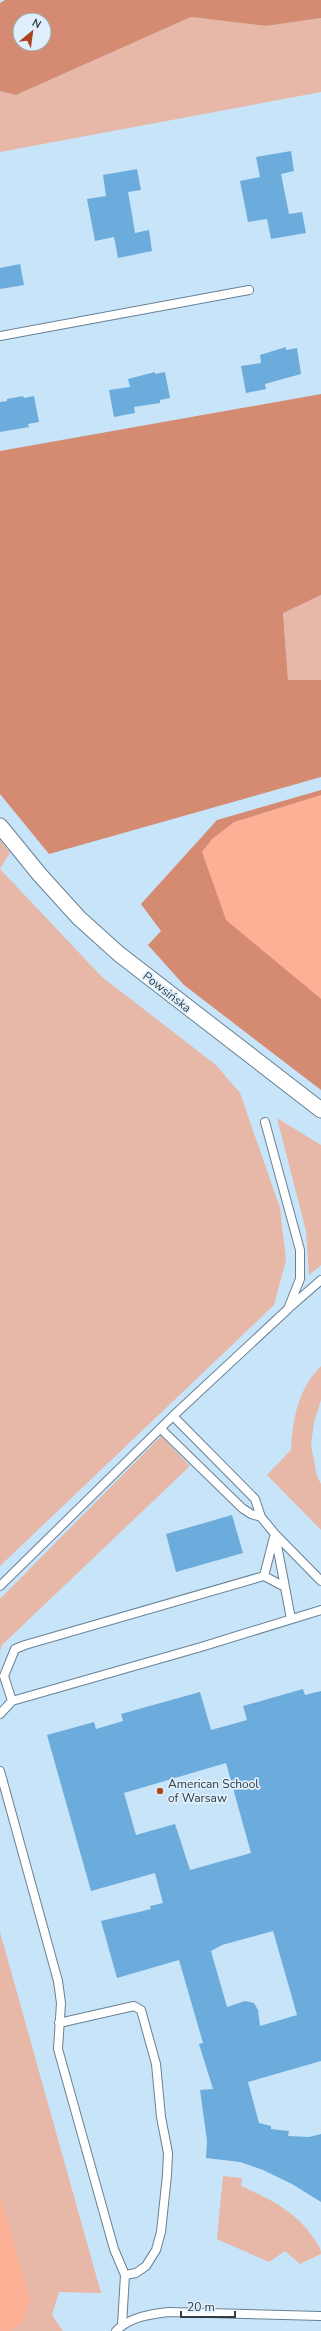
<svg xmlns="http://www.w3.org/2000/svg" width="321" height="2331" font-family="'Nunito Sans',sans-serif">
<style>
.green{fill:#e7b7a7}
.forest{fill:#d48b72;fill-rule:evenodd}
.water{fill:#fcb096}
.building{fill:#6cacdc;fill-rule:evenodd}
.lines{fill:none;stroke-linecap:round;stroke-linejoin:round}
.lane-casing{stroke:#688194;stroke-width:10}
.street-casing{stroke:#688194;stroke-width:17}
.lane{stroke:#fff;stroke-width:8}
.street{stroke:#fff;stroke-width:15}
.poi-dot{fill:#aa441c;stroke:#dfeffc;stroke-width:1.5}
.labels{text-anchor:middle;stroke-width:3.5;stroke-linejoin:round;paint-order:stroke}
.street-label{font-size:12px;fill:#313c45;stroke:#dfeffc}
.poi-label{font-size:12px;fill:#313c45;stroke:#dfeffc;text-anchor:start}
</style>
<rect width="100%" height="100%" fill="#c8e4f9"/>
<!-- green -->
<path class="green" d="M191 17 266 26 321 18V92L0 152V91L16 95Z
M321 595V680H288L283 612Z
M0 840 10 853 0 869Z
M0 869 102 977 216 1065 240 1093 280 1208 286 1260 274 1305 0 1566Z
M277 1118 321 1145V1265L309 1275 306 1231Z
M321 1366V1400L314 1422 311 1445 317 1476 321 1484V1530L267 1475 291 1450C293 1418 298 1389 321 1366Z
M161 1436 190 1466 2 1645 0 1651V1599Z
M0 1932 101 2293 59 2292 52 2315 63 2331H0Z
M223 2176 242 2178 241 2186C270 2199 295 2211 313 2237 317 2243 321 2247 321 2254L300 2264 285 2251 269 2262 217 2239Z"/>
<!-- forest -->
<path class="forest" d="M5 0H321V18L266 26 191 17 16 95 0 91V3ZM20 20H44V44H20Z
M321 394V595L283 613 288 680H321V777L49 854 0 794V451Z
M321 790V1090L184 985 148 945 161 931 141 904 217 820Z"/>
<!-- water -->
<path class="water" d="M321 795V999L226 920 202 852 212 839 234 822Z
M0 2195 30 2299 23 2321 11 2331H0Z"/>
<!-- building -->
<path class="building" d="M291 151 294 171 281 174 289 214 302 212 306 233 271 239 267 219 248 222 240 181 260 177 256 157Z
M137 169 141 190 128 192 132 214 135 233 149 230 152 251 118 258 114 237 95 241 87 199 106 196 103 175Z
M20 264 24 285 0 289V268Z
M286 347V350L297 348 301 374 265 384 266 389 246 393 241 366 261 363 260 355Z
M155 372V374L165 372 170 398 160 400V403L134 407 135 413 114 417 109 390 130 387 128 379Z
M23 396 24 398 34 396 39 422 28 424 29 427 0 432V402L7 401V399Z
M232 1515 243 1553 176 1572 166 1534Z
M303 1689 305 1695 321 1691V2061L248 2082 259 2123 271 2126V2129L289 2131 288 2136 309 2137 321 2134V2202L292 2184 263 2170 240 2162 206 2158 207 2141 200 2090 213 2089 199 2044 203 2043 179 1960 117 1978 101 1921 151 1909 150 1906 163 1903 155 1873 91 1891 47 1735 94 1722 96 1729 123 1721 121 1714 200 1692 211 1730 247 1720 243 1706ZM226 1763 251 1853 190 1870 175 1824 136 1835 124 1793ZM273 1931 297 2015 260 2026 258 2010 254 2003 245 2001 227 2007 211 1951 222 1945Z"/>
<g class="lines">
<defs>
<path id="lane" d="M0 336 249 290
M290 1307 321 1280
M173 1416 255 1499 261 1517 275 1534 321 1581
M161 1429 242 1508 251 1514 261 1517
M275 1535 285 1587
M264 1576 274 1537
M0 1586 173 1416 288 1309 300 1279V1250L265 1122
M291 1619 285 1587 264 1576 25 1645 15 1649 4 1676 12 1701 201 1647 321 1610
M0 1714 12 1701
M0 1771 58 1981 61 2003 58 2049 114 2249 125 2275 122 2325
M59 2023 134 2006 141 2010 156 2064 161 2117 168 2153 167 2175 161 2232 156 2250 146 2266 136 2273 125 2275
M116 2331C130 2317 150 2314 169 2312L321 2316"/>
<path id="street" d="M0 826 40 875 79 918 119 954 321 1110"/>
</defs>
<!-- lane casing -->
<use href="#lane" class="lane-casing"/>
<!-- street casing -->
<use href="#street" class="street-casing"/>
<!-- lane -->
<use href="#lane" class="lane"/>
<!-- street -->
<use href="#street" class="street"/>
</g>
<!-- markers -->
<circle class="poi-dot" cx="160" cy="1791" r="4"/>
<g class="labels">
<!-- street labels -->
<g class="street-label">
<text transform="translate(167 992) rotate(38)" y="4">Powsińska</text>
</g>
<!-- poi labels -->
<g class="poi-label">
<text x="168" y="1788">American School<tspan x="168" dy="14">of Warsaw</tspan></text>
</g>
</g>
<!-- north arrow -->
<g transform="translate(32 32) rotate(29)"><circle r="19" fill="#dfeffc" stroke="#99a7b3"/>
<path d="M0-3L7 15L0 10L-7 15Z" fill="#aa441c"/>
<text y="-6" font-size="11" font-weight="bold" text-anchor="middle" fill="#313c45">N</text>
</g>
<!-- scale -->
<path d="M181 2311v6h54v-6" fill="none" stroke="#313c45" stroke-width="2"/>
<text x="187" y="2311" font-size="12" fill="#313c45" stroke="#dfeffc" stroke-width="3" paint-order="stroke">20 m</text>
</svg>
